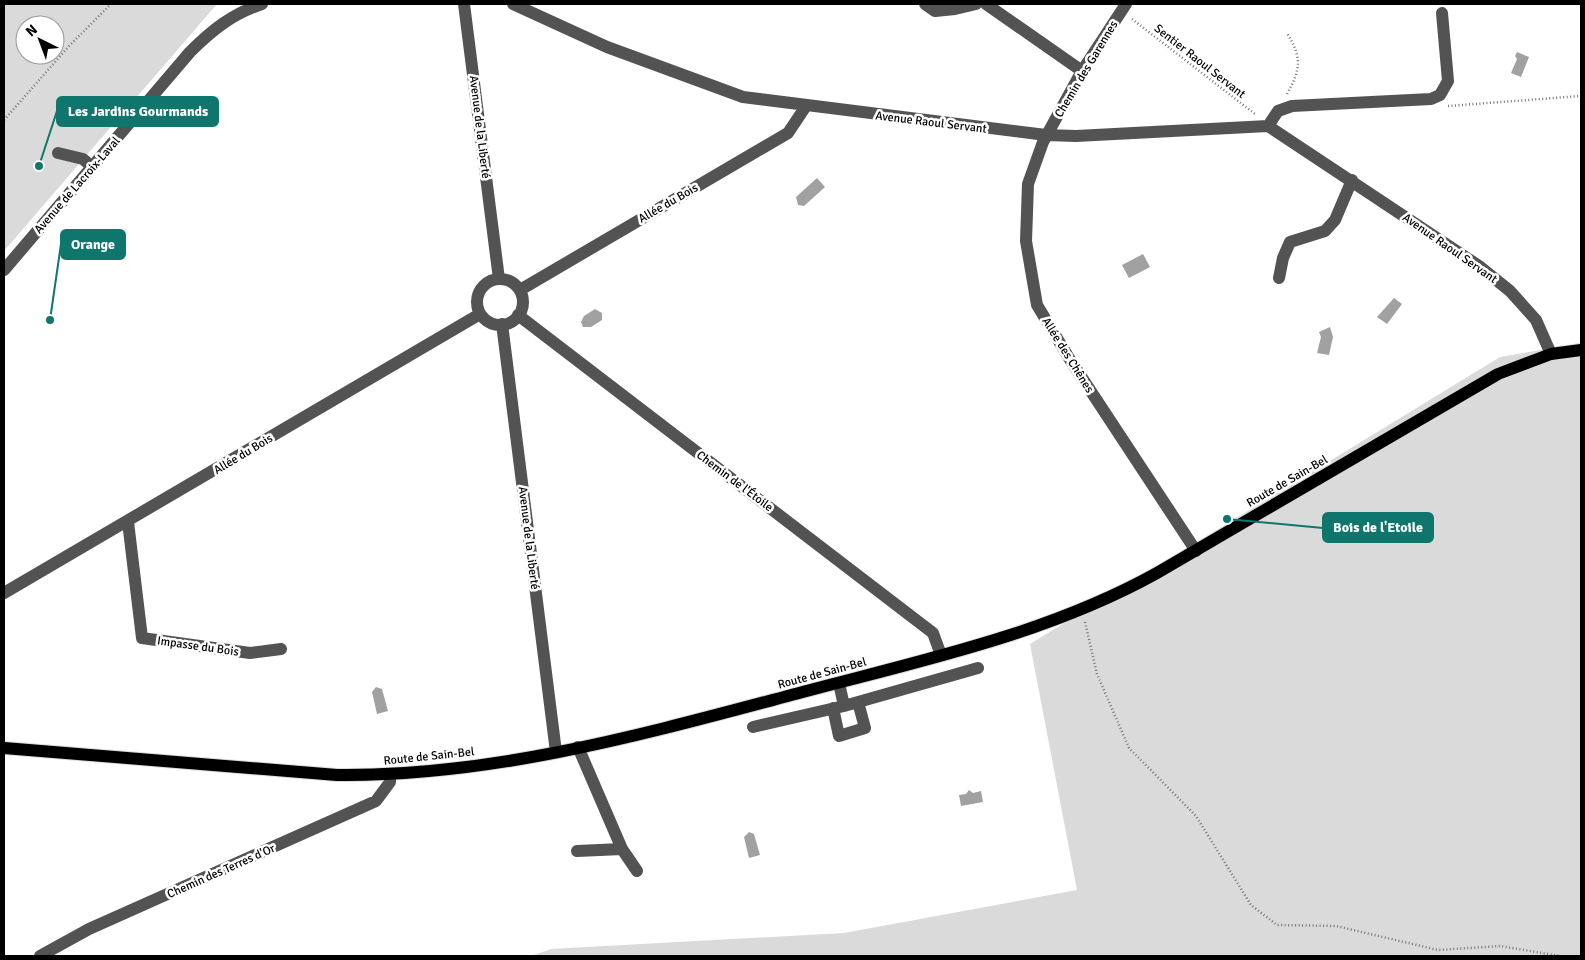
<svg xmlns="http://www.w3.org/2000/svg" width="1585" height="960" font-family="Signika,sans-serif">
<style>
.green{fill:#dadada;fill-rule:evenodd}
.water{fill:#a1a1a1}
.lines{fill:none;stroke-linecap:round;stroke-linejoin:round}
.major-casing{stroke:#dbdbdb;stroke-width:14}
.path{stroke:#757575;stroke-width:2.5;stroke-dasharray:1 2.5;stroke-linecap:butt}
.minor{stroke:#535353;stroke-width:12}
.major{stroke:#000;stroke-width:12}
.labels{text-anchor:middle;stroke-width:5;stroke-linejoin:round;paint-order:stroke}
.street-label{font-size:12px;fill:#000;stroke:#fff}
.leader{fill:none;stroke:#0f766e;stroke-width:2}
.callout-dot{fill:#0f766e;stroke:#fff;stroke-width:2}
.callout{fill:#0f766e;stroke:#0f766e;stroke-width:2}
.callout-label{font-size:14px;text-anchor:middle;font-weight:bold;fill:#fff}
</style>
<rect width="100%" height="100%" fill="#fff"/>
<!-- green -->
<path class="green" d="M4 4H217L4 251ZM25 25H55V55H25Z
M1581 343V956H531L551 949 844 933 1077 890 1030 644 1500 357Z"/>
<!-- water -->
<path class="water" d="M1517 52 1529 57 1521 77 1511 73 1517 59 1515 56Z
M817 178 825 187 804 206 798 205 796 197Z
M1143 254 1150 267 1129 278 1122 265Z
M1394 298 1402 304 1387 324 1377 317Z
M595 309 602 313V320L591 327H583L581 322 584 316Z
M1330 327 1333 337 1329 355 1317 353 1321 337 1319 332Z
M376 687 382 689 388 711 377 714 372 692Z
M969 790 973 793 981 791 983 802 961 806 959 795 966 794Z
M749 832 754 834 760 855 749 858 744 837Z"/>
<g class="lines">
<defs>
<path id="major" d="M4 748 337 775C500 777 662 729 818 688 933 658 1053 631 1157 573L1498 374 1551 354 1581 350"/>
</defs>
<!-- major casing -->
<use href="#major" class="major-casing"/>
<!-- path -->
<path class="path" d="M1132 19 1255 114
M1287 94C1301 69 1302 58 1287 33
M1448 106 1581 96
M4 120 70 45 111 4
M1085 622 1097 674 1129 748 1196 816 1251 905 1277 925 1336 926 1438 950 1500 946 1560 956"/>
<!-- minor -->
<path class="minor" d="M464 4 499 279
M513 4 607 47 743 97 1046 135 1076 136 1268 126 1479 266 1510 291 1536 320 1551 354
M925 4 935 11 955 9 976 4
M986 4 1082 71
M1126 4 1082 71 1043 142 1028 184 1026 241 1037 305 1069 358 1196 551
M1268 126 1278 111 1292 106 1431 99 1440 95 1448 81 1442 13
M58 153 83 159 92 167
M4 270 190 52C212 30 232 14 262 4
M1279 278 1283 258 1290 242 1325 231 1335 220 1352 180
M477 302a23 23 0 1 1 46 0a23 23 0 1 1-46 0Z
M520 290 788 133 806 106
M518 315 933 633 941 655
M502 324 556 752
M128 522 142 638 250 653 281 649
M4 593 480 314
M839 683 844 706
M833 708 839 736 865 728 858 702
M753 727 844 706 978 668
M578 747 622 849 637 871
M577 851 622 849
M40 956 89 929 376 801 390 782V776"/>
<!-- major -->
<use href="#major" class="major"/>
</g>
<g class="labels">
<!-- street labels -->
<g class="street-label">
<text transform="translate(1200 61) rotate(38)" y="4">Sentier Raoul Servant</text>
<text transform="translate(1086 69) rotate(-59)" y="4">Chemin des Garennes</text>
<text transform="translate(931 122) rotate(7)" y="4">Avenue Raoul Servant</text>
<text transform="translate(480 127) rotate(83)" y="4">Avenue de la Liberté</text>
<text transform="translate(77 185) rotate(-49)" y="4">Avenue de Lacroix-Laval</text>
<text transform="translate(668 203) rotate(-30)" y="4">Allée du Bois</text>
<text transform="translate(1450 248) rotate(35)" y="4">Avenue Raoul Servant</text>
<text transform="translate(1068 355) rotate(58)" y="4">Allée des Chênes</text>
<text transform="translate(243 454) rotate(-31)" y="4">Allée du Bois</text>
<text transform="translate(735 481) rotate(37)" y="4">Chemin de l'Étoile</text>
<text transform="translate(1287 481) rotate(-30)" y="4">Route de Sain-Bel</text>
<text transform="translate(529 538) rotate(83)" y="4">Avenue de la Liberté</text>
<text transform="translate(198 646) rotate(8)" y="4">Impasse du Bois</text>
<text transform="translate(822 673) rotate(-15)" y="4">Route de Sain-Bel</text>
<text transform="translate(429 756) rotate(-6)" y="4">Route de Sain-Bel</text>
<text transform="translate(221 871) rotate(-24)" y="4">Chemin des Terres d'Or</text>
</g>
</g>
<!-- callouts -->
<path class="leader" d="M39 166L57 111M50 320L61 244M1227 519L1323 528"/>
<g class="callout-dot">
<circle cx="39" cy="166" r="5"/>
<circle cx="50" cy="320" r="5"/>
<circle cx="1227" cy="519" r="5"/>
</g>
<g class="callout">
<rect x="57" y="97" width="161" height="29" rx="5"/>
<rect x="61" y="230" width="64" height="29" rx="5"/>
<rect x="1323" y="513" width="110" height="29" rx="5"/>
</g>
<g class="callout-label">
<text x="138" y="116">Les Jardins Gourmands</text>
<text x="93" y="249">Orange</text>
<text x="1378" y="532">Bois de l'Etoile</text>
</g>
<!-- border -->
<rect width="1585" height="960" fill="none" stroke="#000000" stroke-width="10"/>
<!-- north arrow -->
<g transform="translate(40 40) rotate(318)"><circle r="24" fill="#ffffff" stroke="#999999"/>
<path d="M0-4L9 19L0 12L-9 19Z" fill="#000000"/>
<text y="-8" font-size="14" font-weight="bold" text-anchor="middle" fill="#000000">N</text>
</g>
</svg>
